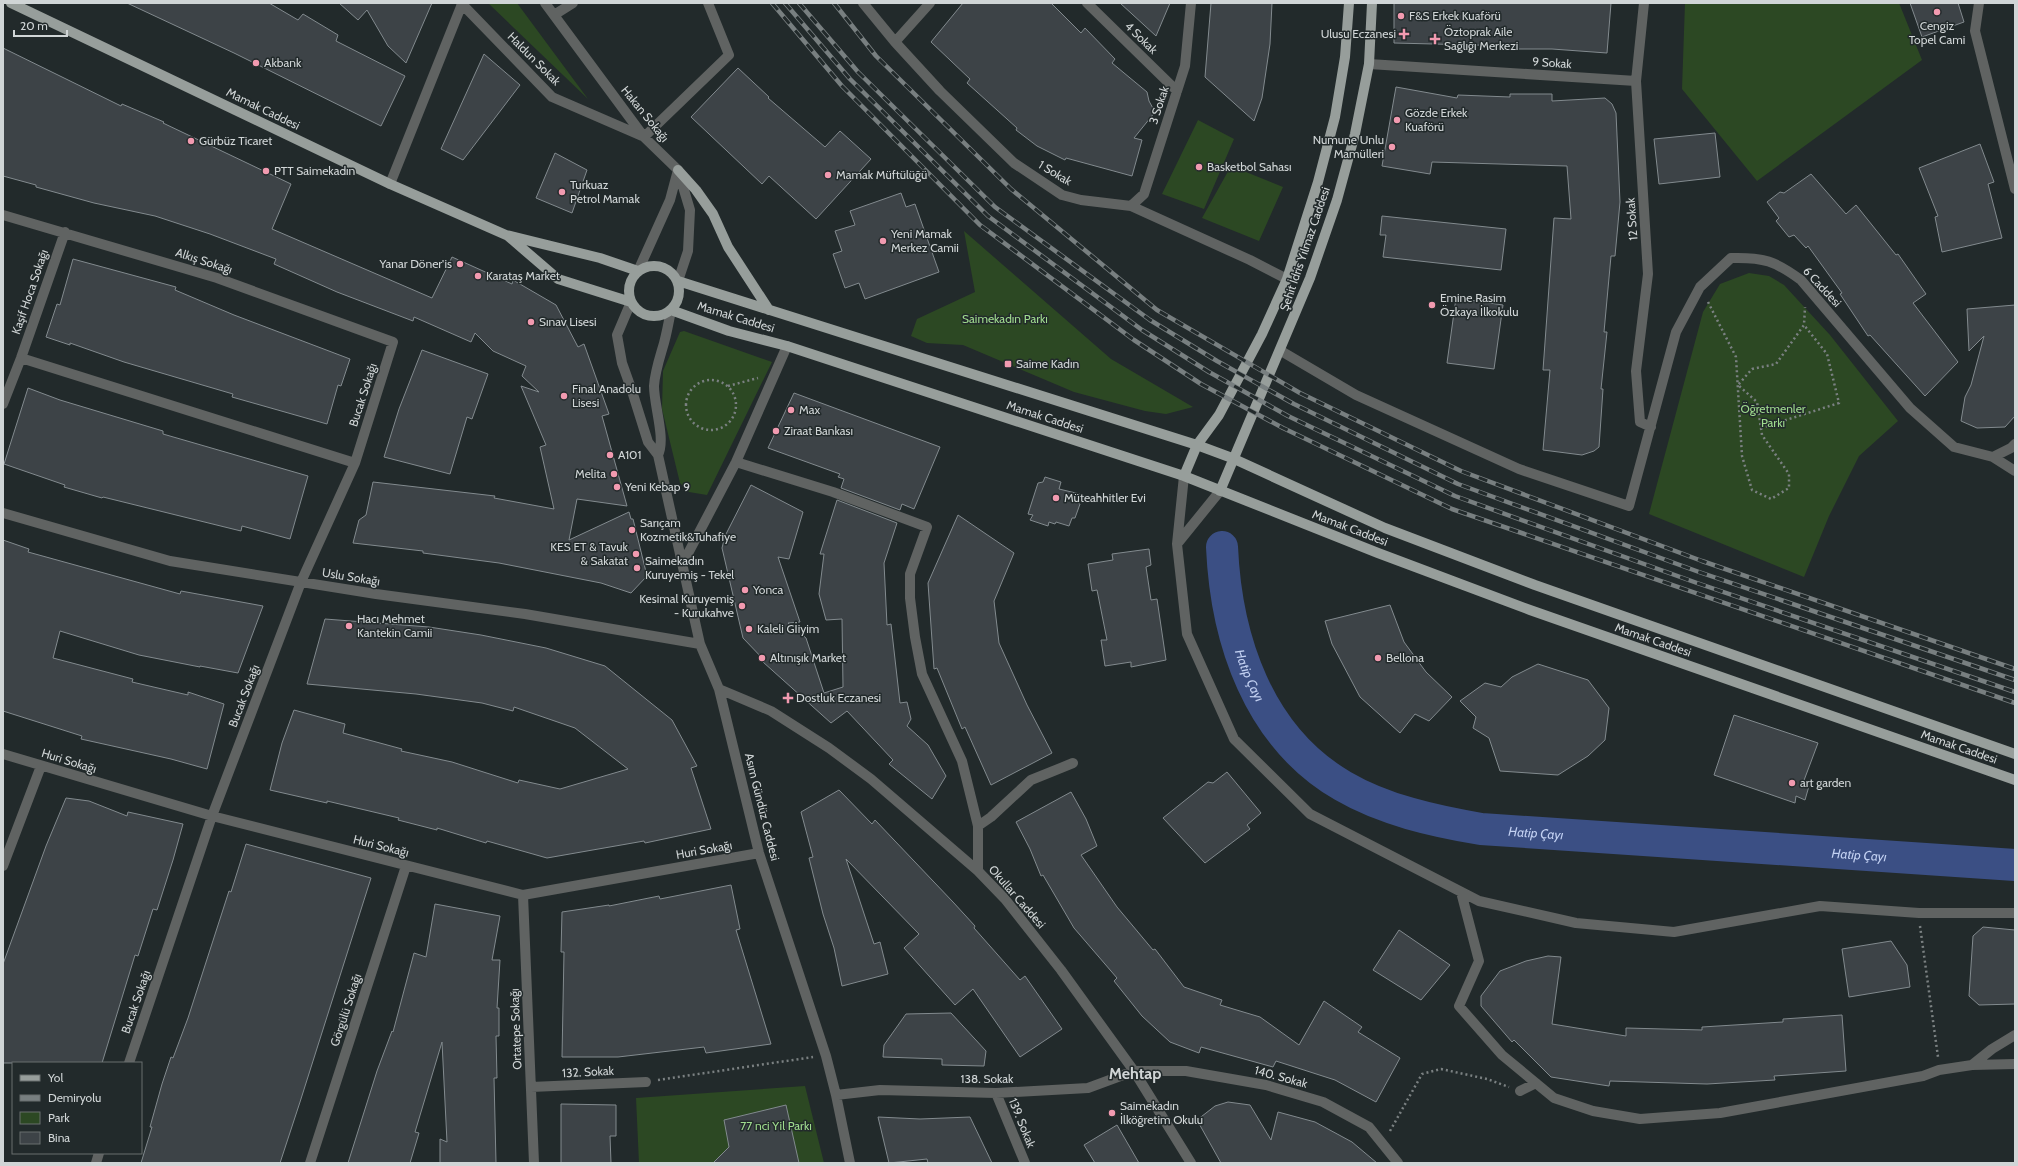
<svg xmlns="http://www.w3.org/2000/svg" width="2018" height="1166" font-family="Cabin,sans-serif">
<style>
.green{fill:#2c4823}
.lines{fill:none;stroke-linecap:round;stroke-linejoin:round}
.river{stroke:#3b4f84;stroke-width:32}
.building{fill:#3d4347;stroke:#828a8e}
.path{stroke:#7b8182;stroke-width:2.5;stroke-dasharray:2 3;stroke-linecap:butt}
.minor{stroke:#606362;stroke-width:10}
.major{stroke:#979e9b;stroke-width:10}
.rail-casing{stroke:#787f80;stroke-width:4.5}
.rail{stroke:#222a2b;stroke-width:3;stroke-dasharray:9;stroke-linecap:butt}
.poi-dot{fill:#f29ab0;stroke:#222a2b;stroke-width:1.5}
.labels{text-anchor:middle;stroke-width:3;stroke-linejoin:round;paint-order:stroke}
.poi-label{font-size:12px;fill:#d0d5d6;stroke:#222a2b;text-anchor:start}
.street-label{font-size:12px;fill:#d0d5d6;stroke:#222a2b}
.park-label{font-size:12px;fill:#9fdb8e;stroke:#222a2b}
.water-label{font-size:13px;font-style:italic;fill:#c3d1f2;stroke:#222a2b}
.district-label{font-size:16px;font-weight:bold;fill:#d0d5d6;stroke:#222a2b}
</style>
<rect width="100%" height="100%" fill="#222a2b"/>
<!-- green -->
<path class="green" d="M488 3H517L588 99Z
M1685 3H1899L1922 60 1757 181 1682 89Z
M1198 120 1234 139 1204 209 1162 194Z
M1231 166 1283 187 1259 241 1202 218Z
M964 231 1111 359 1193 407 1166 414 1145 411 1074 392 963 345 927 343 911 336 917 319 975 292Z
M1749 273 1769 276 1784 285 1830 335 1898 421 1859 456 1829 516 1804 577 1649 514 1703 312 1720 284Z
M684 331 772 362 707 495 689 492 680 483 662 409 663 371 680 332Z
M805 1086 824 1163H639L636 1098Z"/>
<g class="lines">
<!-- river -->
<path class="river" id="s1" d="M1222 547C1226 639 1258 737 1343 786 1384 810 1434 821 1481 829L2015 865"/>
</g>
<!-- building -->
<path class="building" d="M127 3H269L298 20 303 14 338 35 336 41 405 76 381 126 234 53Z
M339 3H432L406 63 388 46 367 10 358 20Z
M963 3H1051L1081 33 1085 28 1115 59 1112 63 1147 92 1149 101 1155 112 1134 138 1142 140 1132 176 1066 158 1065 160 1037 146 1016 130 1017 128 967 83 970 79 931 42Z
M1120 3H1170L1156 36Z
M1211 3H1272L1270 44 1262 98 1254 121 1205 77Z
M1394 3H1611L1607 53 1552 49H1514V46L1394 43Z
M1910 3H1958L1964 22 1922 37Z
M3 48 121 106 122 104 164 122 163 123 291 184 272 229 432 298 452 257 512 284 513 280 556 305 578 347 584 344 609 414 602 416 627 506 577 499 569 540 629 512 631 519H633L647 576 631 593 601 583 499 563 423 553V551L353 543 359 520 366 515 373 482 495 496 494 498 554 509 540 447 546 445 521 386 539 392 522 376 526 366 493 351 475 333 471 342 414 317 413 321 337 292 274 264 276 259 210 234 155 216 94 203 36 187V185L3 176Z
M484 54 520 85 463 160 441 149Z
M738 68 769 97 768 98 825 147 840 131 871 159 816 219 769 176 762 184 691 117Z
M1396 87 1457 98 1458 95 1510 97V94H1552V101L1605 98 1612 104 1616 113 1620 202 1615 256H1611L1604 332H1607L1601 389H1603L1599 447 1594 451 1582 455 1543 450 1550 370H1543L1554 218 1571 219 1567 166 1432 162 1430 174 1382 166Z
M1715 133 1720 177 1659 184 1654 139Z
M1980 144 1994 182 1988 184 2002 238 1942 252 1935 217 1938 216 1919 168Z
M555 153 587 170 572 213 536 198Z
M1811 174 1846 214 1856 205 1896 255 1898 254 1926 294 1913 303 1958 362 1925 396 1870 335 1868 336 1840 294 1842 293 1808 246 1806 248 1794 235 1789 237 1776 221 1779 218 1767 202 1780 192 1784 193Z
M901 193 906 207 915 204 939 272 865 299 859 283 845 288 833 254 842 251 835 231 855 225 850 211Z
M1382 216 1506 229 1501 270 1383 257 1386 235H1380Z
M73 259 176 287 175 290 234 315 350 359 341 386 338 385 327 424 232 397 233 394 124 362 70 343V345L46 337 57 304 60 305Z
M1456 298 1503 305 1494 369 1447 363Z
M2015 305V416L2005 427 1977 428 1961 421 1965 397 1971 385 1984 336 1969 351 1967 309Z
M422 350 488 374 472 419 467 417 450 474 384 457 399 409Z
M28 388 60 400 163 431V434L308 476 290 539 242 526 241 531 103 497 102 498 64 487 65 485 4 464Z
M794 393 940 447 914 509 902 504 900 510 841 488 844 479 838 477 840 474 768 448Z
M1045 477 1061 482 1059 489 1080 494 1077 502 1080 504 1075 518H1072L1069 526 1056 522 1055 524 1049 522 1048 526 1030 520 1033 515 1028 514 1038 483 1043 482Z
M751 485 803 512 789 559 778 557 800 622 788 623 806 638 824 693 843 687 842 619 826 620 819 594 824 554H820L837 500 897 523 884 563 887 625 891 624 900 703 907 702 911 719 907 726 928 745 946 776 932 799 889 764 893 760 847 711 831 723 763 662 765 661 743 638 722 548 725 536Z
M958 515 1014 553 994 601 999 643 1027 705 1052 753 991 785 965 727 962 729 937 668 934 669 928 583Z
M3 540 29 549 28 552 180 594 181 591 263 606 238 673 200 666V667L139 655 60 631 53 658 133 679 132 682 188 695V692L224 704 207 769 171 759 81 739 82 736 3 711Z
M1149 549 1151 565 1146 567 1151 600 1157 599 1166 660 1131 667V662L1105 666 1101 640H1107L1097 590 1092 591 1088 564 1113 560 1112 554Z
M1390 605 1404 642 1426 672 1452 697 1429 721 1415 714 1400 733 1360 697 1332 644 1325 621Z
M325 619 429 627 481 635 546 648 605 666 672 720 697 766 691 768 711 829 645 843 644 841 547 858 487 841 486 843 437 828V830L398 820 399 818 327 801V803L270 790 282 743 294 710 345 724 343 733 402 749 401 751 452 762 518 783 519 780 560 789 628 769 575 728 514 707 513 711 482 703 416 694 307 684Z
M1538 664 1588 680 1609 708 1605 740 1588 756 1558 775 1500 771 1489 738 1473 728 1476 717 1460 701 1485 683 1501 687 1512 677Z
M1734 715 1818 743 1803 783 1809 786 1805 800 1796 796 1795 803 1714 775Z
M1227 772 1261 813 1247 825 1250 829 1205 863 1163 818 1208 782 1213 783Z
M839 790 872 824 875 820 953 902 975 926 974 928 1020 980 1025 976 1062 1029 1020 1057 973 989 955 1005 904 948 919 934 846 859 874 944 880 942 888 974 842 986 834 948 823 914 809 858 813 857 801 812Z
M1071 792 1086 819 1097 846 1081 855 1117 907 1153 950 1155 949 1184 987 1222 1000 1220 1005 1260 1017 1299 1045 1324 1001 1362 1027 1358 1032 1400 1058 1376 1102 1335 1080 1276 1061 1273 1067 1201 1047 1199 1053 1170 1042 1142 1016 1114 981 1117 978 1074 928 1043 875 1041 876 1030 849 1016 822Z
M66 798 89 801 127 816 128 812 183 824 173 860 157 910 153 909 138 956 135 955 102 1063H3V964L46 846Z
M246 844 371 878 300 1102 280 1163H141L152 1127H150L162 1084 171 1057 173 1058 188 1018 229 891 231 892Z
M731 885 740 929 736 930 771 1044 706 1053 704 1047 618 1057H562L564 952H561L562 912 609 905V906L659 896 660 899Z
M435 904 500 916 492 960H500L497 1008H499V1036H496L497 1078H494L496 1163H440V1139L447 1142 442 1042 415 1132 419 1133 410 1163H348L377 1071 392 1031 393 1032 414 953 426 957Z
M1983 927 2015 930V1004L1979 1005 1969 996 1973 936Z
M1399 930 1450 965 1421 1000 1373 970Z
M1891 941 1907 965 1910 987 1849 997 1842 949Z
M1548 956 1561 957 1552 1024 1626 1036V1028L1702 1030V1027L1783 1022V1019L1842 1015 1846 1071 1774 1076 1775 1080 1707 1084 1610 1081 1609 1086 1551 1077 1514 1040 1512 1042 1481 1006V996L1500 971 1526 961Z
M951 1013 986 1051 984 1066 942 1065V1059L883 1057 884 1045 906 1014Z
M1228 1102 1250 1105 1271 1140 1278 1112 1315 1122 1352 1142 1377 1163H1221L1197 1120 1215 1106Z
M561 1104 616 1105V1136H610L611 1163H561Z
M786 1105 799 1163H713L729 1147 724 1120Z
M878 1117 920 1119 970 1117 992 1163H928L927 1159 889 1163Z
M1117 1125 1139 1163H1095L1084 1145Z"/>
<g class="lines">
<!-- path -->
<path class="path" d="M1708 302 1736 357 1742 456 1752 490 1771 499 1789 488V474L1762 435 1757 402 1738 385 1752 369 1776 364 1804 325 1805 307
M686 405a25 25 0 1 1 50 0a25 25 0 1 1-50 0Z
M728 386 758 378
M1761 428 1839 403 1827 354 1804 325
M1920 926 1938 1057
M658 1080 813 1057
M1390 1131 1422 1074 1441 1069 1487 1079 1509 1087"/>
<!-- minor -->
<path class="minor" d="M461 3 552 97 642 136
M545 3 644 137 678 170 690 210 688 251 678 281
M863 3 895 42 940 91 1014 163 1062 195 1081 200 1131 206 1250 260 1287 279
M1087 3 1177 91
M1644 3 1636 81 1648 274 1636 371 1640 422 1651 427
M1979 3 1975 31 2015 189
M554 15 573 3
M895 42 930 3
M1369 64 1636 81
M644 137 729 55 708 3
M390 184 462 4
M1131 206 1144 194 1185 66 1191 3
M3 215 217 278 393 342 355 463 301 582 212 816 129 1063
M638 271 670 200 678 170
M631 302 617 335 622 363 632 391 648 442 658 455 700 644 719 689 759 853 826 1056 836 1095 850 1163
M1281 351 1356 395 1519 469 1629 506 1676 332 1700 287 1731 258C1764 257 1775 261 1801 280L1910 408 1954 447 1993 457 2011 448 2015 444
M21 358 355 463
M3 404 21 358 65 232
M658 455C666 439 654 406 654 386 655 371 660 357 664 343 667 332 669 321 671 310
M1993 457 2015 471
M736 462 833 492 927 527 910 574V598L915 637 922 674 962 761 978 826V871
M1184 476 1177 544 1187 634 1234 739 1310 814 1479 901 1576 923 1674 932 1820 906 1919 913H2015
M3 513 170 561 376 594 525 614 700 644
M1177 544 1220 491
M683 563 736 462 787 346
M719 689 771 711 829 748 871 779 978 871 1005 899 1061 970 1134 1071 1191 1163
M3 754 212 816 523 895 759 853
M978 826 991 817 1031 780 1073 763
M3 866 41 766
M1461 892 1479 961 1459 1006 1502 1055 1554 1098 1593 1111 1640 1119 1720 1113 1923 1076 1939 1070 1972 1065 1992 1049 2015 1035
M523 895 534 1163
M1972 1065 2015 1064
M531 1087 646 1082
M1520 1091 1536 1083
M996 1093 1025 1163
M836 1095 880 1090 996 1093 1088 1088 1134 1071H1186L1266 1085 1323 1102 1369 1127 1398 1163
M96 1163 99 1153
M310 1163 406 866"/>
<!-- major -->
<path class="major" d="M11 3 390 184 506 235 600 258 638 271
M678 170 696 190 713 214 728 247 769 310
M508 236 558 279 631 302
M629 291a25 25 0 1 1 50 0a25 25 0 1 1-50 0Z
M678 281 1197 445 1232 458 1385 528 1535 585 2015 754
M671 310 729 331 787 346 1184 476 1378 553 1530 610 2015 780
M1184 476 1197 445 1219 415 1262 334 1287 279 1318 182 1335 117 1345 57 1349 3
M1220 491 1310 278 1337 200 1355 134 1369 64 1372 3"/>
<defs>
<path id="rail" d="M772 3 842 86 980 225 1134 340 1201 384 1283 428 1452 509 2015 703
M785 3 850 79 988 216 1142 330 1209 372 1288 416 1455 496 1697 583 2015 692
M799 3 858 72 995 207 1150 320 1217 361 1294 404 1458 484 1699 572 2015 680
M834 3 876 56 1011 189 1157 310 1300 393 1461 471 1702 561 2015 669"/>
</defs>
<!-- rail casing -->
<use href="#rail" class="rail-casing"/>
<!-- rail -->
<use href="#rail" class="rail"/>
</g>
<!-- markers -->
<g class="poi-dot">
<circle cx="1937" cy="12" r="4"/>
<circle cx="1401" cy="16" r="4"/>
<path d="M1402 28h4v4h4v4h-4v4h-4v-4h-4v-4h4z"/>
<path d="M1433 33h4v4h4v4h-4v4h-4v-4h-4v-4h4z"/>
<circle cx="256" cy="63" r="4"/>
<circle cx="1397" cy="120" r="4"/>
<circle cx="191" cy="141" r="4"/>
<circle cx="1392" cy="147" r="4"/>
<circle cx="1199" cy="167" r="4"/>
<circle cx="266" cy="171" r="4"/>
<circle cx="828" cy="175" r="4"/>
<circle cx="562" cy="192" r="4"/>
<circle cx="883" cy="241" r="4"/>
<circle cx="460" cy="264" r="4"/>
<circle cx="478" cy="276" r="4"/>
<circle cx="1432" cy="305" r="4"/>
<circle cx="531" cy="322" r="4"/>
<rect x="1004" y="360" width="8" height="8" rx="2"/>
<circle cx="564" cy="396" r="4"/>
<circle cx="791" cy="410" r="4"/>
<circle cx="776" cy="431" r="4"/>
<circle cx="610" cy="455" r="4"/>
<circle cx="614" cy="474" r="4"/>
<circle cx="617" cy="487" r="4"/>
<circle cx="1056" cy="498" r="4"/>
<circle cx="632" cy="530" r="4"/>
<circle cx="636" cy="554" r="4"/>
<circle cx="637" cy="568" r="4"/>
<circle cx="745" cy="590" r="4"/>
<circle cx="742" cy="606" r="4"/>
<circle cx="349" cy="626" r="4"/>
<circle cx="749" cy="629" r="4"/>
<circle cx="762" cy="658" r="4"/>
<circle cx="1378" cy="658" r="4"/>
<path d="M786 692h4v4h4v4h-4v4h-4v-4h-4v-4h4z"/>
<circle cx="1792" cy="783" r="4"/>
<circle cx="1112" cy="1113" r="4"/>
</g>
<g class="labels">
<!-- poi labels -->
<g class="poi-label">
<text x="1409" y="20">F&amp;S Erkek Kuaförü</text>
<text x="1937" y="30" text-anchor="middle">Cengiz<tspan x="1937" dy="14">Topel Cami</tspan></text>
<text x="1444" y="36">Öztoprak Aile<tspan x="1444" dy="14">Sağlığı Merkezi</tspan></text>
<text x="1396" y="38" text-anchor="end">Ulusu Eczanesi</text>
<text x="264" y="67">Akbank</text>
<text x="1405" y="117">Gözde Erkek<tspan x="1405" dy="14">Kuaförü</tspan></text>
<text x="1384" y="144" text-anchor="end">Numune Unlu<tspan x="1384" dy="14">Mamülleri</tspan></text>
<text x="199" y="145">Gürbüz Ticaret</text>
<text x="1207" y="171">Basketbol Sahası</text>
<text x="274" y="175">PTT Saimekadın</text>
<text x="836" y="179">Mamak Müftülüğü</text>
<text x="570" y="189">Turkuaz<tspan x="570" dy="14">Petrol Mamak</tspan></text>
<text x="891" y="238">Yeni Mamak<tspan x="891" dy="14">Merkez Camii</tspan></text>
<text x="452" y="268" text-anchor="end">Yanar Döner'is</text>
<text x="486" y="280">Karataş Market</text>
<text x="1440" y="302">Emine Rasim<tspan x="1440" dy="14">Özkaya İlkokulu</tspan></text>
<text x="539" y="326">Sınav Lisesi</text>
<text x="1016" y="368">Saime Kadın</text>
<text x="572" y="393">Final Anadolu<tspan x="572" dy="14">Lisesi</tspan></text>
<text x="799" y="414">Max</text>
<text x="784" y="435">Ziraat Bankası</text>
<text x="618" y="459">A101</text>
<text x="606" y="478" text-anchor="end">Melita</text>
<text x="625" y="491">Yeni Kebap 9</text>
<text x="1064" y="502">Müteahhitler Evi</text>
<text x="640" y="527">Sarıçam<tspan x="640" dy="14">Kozmetik&amp;Tuhafiye</tspan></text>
<text x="628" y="551" text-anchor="end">KES ET &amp; Tavuk<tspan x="628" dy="14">&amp; Sakatat</tspan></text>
<text x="645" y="565">Saimekadın<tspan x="645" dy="14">Kuruyemiş - Tekel</tspan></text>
<text x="753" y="594">Yonca</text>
<text x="734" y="603" text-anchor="end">Kesimal Kuruyemiş<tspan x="734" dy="14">- Kurukahve</tspan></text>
<text x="357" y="623">Hacı Mehmet<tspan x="357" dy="14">Kantekin Camii</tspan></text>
<text x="757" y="633">Kaleli Gİiyim</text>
<text x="770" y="662">Altınışık Market</text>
<text x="1386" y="662">Bellona</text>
<text x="796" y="702">Dostluk Eczanesi</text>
<text x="1800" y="787">art garden</text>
<text x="1120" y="1110">Saimekadın<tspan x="1120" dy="14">İlköğretim Okulu</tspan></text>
</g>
<!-- street labels -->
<g class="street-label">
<text transform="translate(1141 38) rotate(44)" y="4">4 Sokak</text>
<text transform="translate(534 59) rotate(45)" y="4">Haldun Sokak</text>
<text transform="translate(1552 63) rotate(4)" y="4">9 Sokak</text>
<text transform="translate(1159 105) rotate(-72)" y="4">3 Sokak</text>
<text transform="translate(263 109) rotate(26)" y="4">Mamak Caddesi</text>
<text transform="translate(645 114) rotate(51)" y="4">Hakan Sokağı</text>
<text transform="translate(1055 173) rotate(31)" y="4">1 Sokak</text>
<text transform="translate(1632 219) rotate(-94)" y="4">12 Sokak</text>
<text transform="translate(1305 249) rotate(-71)" y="4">Şehit İdris Yılmaz Caddesi</text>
<text transform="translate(204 261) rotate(18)" y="4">Alkış Sokağı</text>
<text transform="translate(1822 287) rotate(47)" y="4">6 Caddesi</text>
<text transform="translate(30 292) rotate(-71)" y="4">Kaşif Hoca Sokağı</text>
<text transform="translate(736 317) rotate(17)" y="4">Mamak Caddesi</text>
<text transform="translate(363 395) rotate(-72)" y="4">Bucak Sokağı</text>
<text transform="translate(1045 417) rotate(18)" y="4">Mamak Caddesi</text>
<text transform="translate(1350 528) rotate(21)" y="4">Mamak Caddesi</text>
<text transform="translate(351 577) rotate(9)" y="4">Uslu Sokağı</text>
<text transform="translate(1653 640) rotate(19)" y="4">Mamak Caddesi</text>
<text transform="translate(244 696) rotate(-69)" y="4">Bucak Sokağı</text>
<text transform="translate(1959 747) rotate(19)" y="4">Mamak Caddesi</text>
<text transform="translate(69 761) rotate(17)" y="4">Huri Sokağı</text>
<text transform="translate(762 807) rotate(76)" y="4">Asım Gündüz Caddesi</text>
<text transform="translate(381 846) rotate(14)" y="4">Huri Sokağı</text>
<text transform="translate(704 850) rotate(-10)" y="4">Huri Sokağı</text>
<text transform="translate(1017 897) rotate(49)" y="4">Okullar Caddesi</text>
<text transform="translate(136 1002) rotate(-71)" y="4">Bucak Sokağı</text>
<text transform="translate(346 1010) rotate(-72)" y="4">Görgülü Sokağı</text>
<text transform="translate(516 1029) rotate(-92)" y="4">Ortatepe Sokağı</text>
<text transform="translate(588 1072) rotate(-3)" y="4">132. Sokak</text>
<text transform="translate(1281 1077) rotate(15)" y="4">140. Sokak</text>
<text x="987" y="1083">138. Sokak</text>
<text transform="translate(1022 1123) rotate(68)" y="4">139. Sokak</text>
</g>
<!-- park labels -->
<g class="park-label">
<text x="1005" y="323">Saimekadın Parkı</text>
<text x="1773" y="413">Öğretmenler<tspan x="1773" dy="14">Parkı</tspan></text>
<text x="776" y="1130">77 nci Yil Parkı</text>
</g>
<!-- water labels -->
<g class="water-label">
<text dy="5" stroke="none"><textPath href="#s1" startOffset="132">Hatip Çayı</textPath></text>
<text dy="5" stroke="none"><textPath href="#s1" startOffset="480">Hatip Çayı</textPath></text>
<text dy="5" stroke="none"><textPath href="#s1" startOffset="804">Hatip Çayı</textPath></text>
</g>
<!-- district labels -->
<g class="district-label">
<text x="1135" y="1079">Mehtap</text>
</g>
</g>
<!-- border -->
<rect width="2018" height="1166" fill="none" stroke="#d0d5d6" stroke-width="8"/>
<!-- legend -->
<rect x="12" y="1062" width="130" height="92" fill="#222a2b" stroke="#686e6f"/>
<rect x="20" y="1075" width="20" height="6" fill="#979e9b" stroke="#686e6f"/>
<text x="48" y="1082" font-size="12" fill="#d0d5d6">Yol</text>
<rect x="20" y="1095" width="20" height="6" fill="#787f80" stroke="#686e6f"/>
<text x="48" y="1102" font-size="12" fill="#d0d5d6">Demiryolu</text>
<rect x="20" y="1112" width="20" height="12" fill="#2c4823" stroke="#686e6f"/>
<text x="48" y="1122" font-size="12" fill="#d0d5d6">Park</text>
<rect x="20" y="1132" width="20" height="12" fill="#3d4347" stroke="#686e6f"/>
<text x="48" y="1142" font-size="12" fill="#d0d5d6">Bina</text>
<!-- scale -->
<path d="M14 30v6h53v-6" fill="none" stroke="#d0d5d6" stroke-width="2"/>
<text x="20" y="30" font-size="12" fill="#d0d5d6" stroke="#222a2b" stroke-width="3" paint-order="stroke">20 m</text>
</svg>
